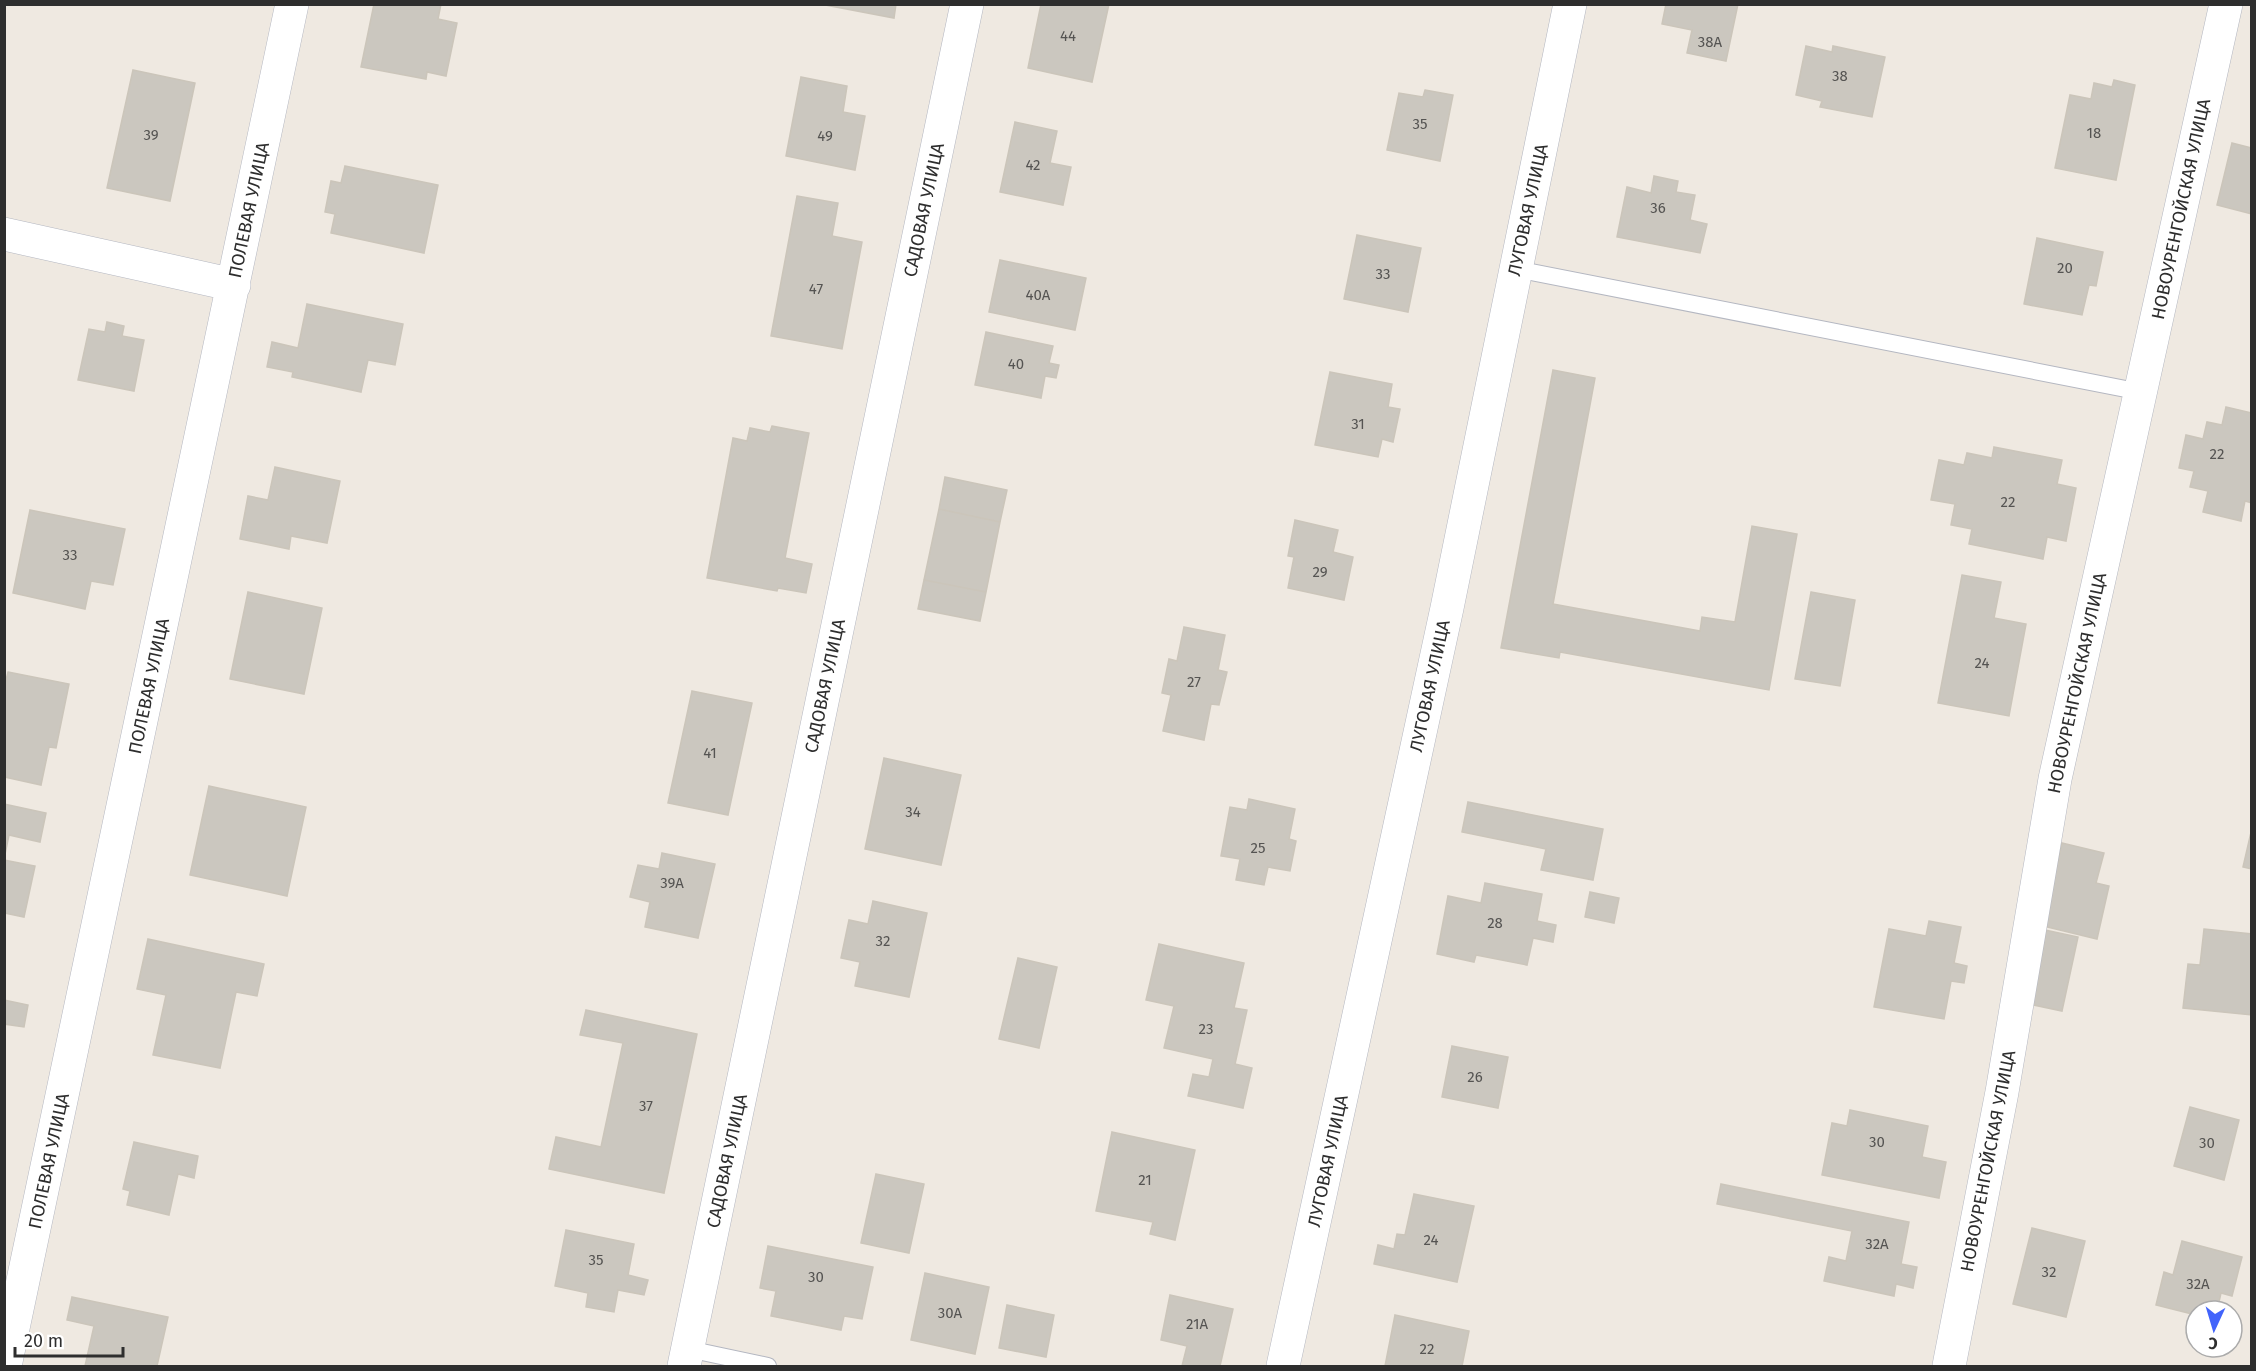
<svg xmlns="http://www.w3.org/2000/svg" width="2256" height="1371" font-family="'Fira Sans',sans-serif">
<style>
.building{fill:#cbc7bf;stroke:#cbc5ba;stroke-width:1.5}
.lines{fill:none;stroke-linecap:round;stroke-linejoin:round}
.service-casing{stroke:#b4b7c1;stroke-width:18}
.minor-casing{stroke:#b4b7c1;stroke-width:34}
.service{stroke:#fff;stroke-width:16}
.minor{stroke:#fff;stroke-width:33}
.labels{text-anchor:middle;stroke-width:4.5;stroke-linejoin:round;paint-order:stroke}
.number-label{font-size:15px;fill:#555452}
.street-label{font-size:18px;fill:#2e2e2e;stroke:#fff}
</style>
<rect width="100%" height="100%" fill="#efe9e1"/>
<!-- building -->
<path class="building" d="M374 4H441L438 19 457 23 446 76 427 72 426 79 361 67Z
M820 4H896L894 18Z
M1041 4H1109L1092 82 1028 68Z
M1666 4H1738L1726 61 1687 53 1692 30 1662 24Z
M1806 46 1832 52 1833 46 1885 57 1872 117 1820 107 1822 101 1796 95Z
M133 70 195 83 170 201 107 188Z
M801 77 847 86 843 112 865 116 855 170 786 156Z
M2114 80 2135 85 2116 180 2055 168 2070 95 2091 99 2094 83 2112 87Z
M1425 90 1453 95 1440 161 1387 150 1399 93 1423 97Z
M1015 122 1057 131 1050 163 1071 167 1063 205 1000 192Z
M2232 143 2252 148V214L2217 205Z
M345 166 438 185 424 253 331 233 335 214 325 212 331 181 341 183Z
M1654 176 1678 181 1676 192 1695 195 1690 220 1707 224 1700 253 1617 237 1627 187 1651 193Z
M797 196 838 203 832 236 862 242 842 349 771 336Z
M1357 235 1421 248 1408 312 1344 299Z
M2037 238 2103 252 2096 286 2089 285 2082 315 2024 304Z
M1000 260 1086 278 1075 330 989 312Z
M307 304 403 324 395 365 368 360 361 392 292 377 293 372 267 367 272 342 298 348Z
M107 322 124 326 122 336 144 340 134 391 78 380 89 329 105 332Z
M986 332 1053 346 1049 363 1059 365 1056 378 1045 376 1041 398 975 385Z
M1553 370 1595 378 1553 604 1700 631 1702 617 1735 622 1752 526 1797 534 1769 690 1560 652 1559 658 1501 648Z
M1330 372 1392 384 1388 407 1400 409 1393 442 1382 439 1378 457 1315 445Z
M2226 407 2252 413V503L2245 501 2241 521 2203 512 2208 491 2190 487 2194 471 2179 468 2186 435 2203 439 2207 422 2222 425Z
M772 426 809 433 785 558 812 564 806 593 778 588 777 591 707 578 733 438 747 441 750 428 770 432Z
M1994 447 2062 460 2057 484 2076 488 2066 541 2047 537 2043 559 1969 544 1972 529 1951 525 1955 504 1931 500 1939 460 1964 465 1967 453 1992 458Z
M275 467 340 481 327 543 291 536 289 549 240 539 248 496 268 500Z
M945 477 1007 490 1000 522 939 509Z
M939 509 1000 522 986 592 924 580Z
M30 510 125 529 113 585 91 581 85 609 13 593Z
M1295 520 1338 530 1333 552 1353 557 1344 600 1288 588 1294 557 1288 556Z
M1962 575 2001 582 1994 618 2026 624 2009 716 1938 703Z
M924 580 986 592 980 621 918 609Z
M248 592 322 608 304 694 230 679Z
M1811 592 1855 600 1840 686 1795 679Z
M1184 627 1225 635 1218 670 1227 672 1219 705 1211 704 1204 740 1163 731 1171 695 1162 693 1169 659 1177 661Z
M8 672 69 684 56 748 49 747 41 785 4 777V688Z
M692 691 752 703 728 815 668 803Z
M884 758 961 775 941 865 865 849Z
M209 786 306 807 287 896 190 875Z
M1249 799 1295 809 1289 839 1296 841 1290 871 1268 867 1264 885 1236 880 1240 859 1221 856 1230 807 1247 810Z
M1468 802 1603 829 1593 880 1541 870 1546 849 1462 832Z
M4 804 46 813 40 842 9 835 4 859Z
M2252 828V869L2243 867Z
M2062 843 2104 853 2096 883 2109 886 2097 939 2043 926Z
M662 853 715 864 698 938 645 927 650 902 630 897 638 865 659 869Z
M4 860 35 866 24 917 4 913Z
M1485 883 1542 894 1537 921 1556 925 1553 942 1533 938 1527 965 1476 955 1474 962 1437 954 1448 896 1481 903Z
M1590 892 1619 898 1614 923 1585 917Z
M873 901 927 913 909 997 855 986 860 962 841 958 849 920 868 924Z
M1929 921 1961 927 1954 963 1967 966 1964 983 1951 981 1944 1019 1874 1007 1889 929 1926 936Z
M2204 929 2252 934V1015L2183 1008 2188 964 2200 965Z
M2045 930 2078 937 2062 1011 2029 1004Z
M148 939 264 964 257 996 236 992 220 1068 153 1055 166 995 137 989Z
M1159 944 1244 963 1234 1008 1247 1010 1235 1064 1252 1068 1243 1108 1188 1096 1193 1074 1209 1077 1213 1059 1164 1048 1174 1006 1146 1000Z
M1018 958 1057 967 1039 1048 999 1039Z
M4 1000 28 1005 24 1027 4 1024Z
M586 1010 697 1034 664 1193 549 1169 556 1137 601 1147 623 1043 580 1035Z
M1452 1046 1508 1057 1498 1108 1442 1097Z
M2190 1107 2239 1120 2224 1180 2174 1166Z
M1850 1110 1928 1126 1922 1157 1946 1162 1939 1198 1822 1175 1832 1123 1847 1126Z
M1112 1132 1195 1150 1175 1240 1150 1234 1153 1222 1096 1211Z
M134 1142 198 1156 194 1178 178 1174 169 1215 127 1205 130 1191 123 1189Z
M876 1174 924 1184 909 1253 861 1243Z
M1721 1184 1909 1222 1901 1264 1917 1267 1913 1288 1896 1284 1894 1296 1824 1281 1829 1257 1846 1261 1852 1231 1717 1204Z
M1414 1194 1474 1206 1457 1282 1374 1264 1378 1245 1394 1249 1397 1234 1405 1235Z
M2032 1228 2085 1241 2066 1317 2013 1304Z
M566 1230 634 1244 628 1275 648 1280 644 1295 618 1290 614 1312 586 1307 588 1293 555 1286Z
M2182 1241 2242 1257 2232 1296 2221 1293 2217 1311H2196V1315L2156 1305 2164 1272 2173 1275Z
M768 1246 873 1267 862 1319 844 1316 841 1330 771 1316 776 1291 760 1288Z
M925 1273 989 1287 975 1354 911 1340Z
M1170 1295 1233 1309 1220 1366H1182L1187 1346 1161 1340Z
M72 1297 168 1317 157 1366H85L94 1326 67 1320Z
M1007 1305 1054 1315 1046 1357 999 1348Z
M1395 1315 1469 1331 1462 1366H1385Z"/>
<g class="lines">
<defs>
<path id="service" d="M1516 269 2141 392
M688 1349 768 1366"/>
<path id="minor" d="M4 234 234 285
M5 1366 292 4
M684 1366 967 4
M1283 1366 1447 608 1570 4
M1949 1366 2002 1092 2055 779 2226 4"/>
</defs>
<!-- service casing -->
<use href="#service" class="service-casing"/>
<!-- minor casing -->
<use href="#minor" class="minor-casing"/>
<!-- service -->
<use href="#service" class="service"/>
<!-- minor -->
<use href="#minor" class="minor"/>
</g>
<g class="labels">
<!-- number labels -->
<g class="number-label">
<text x="1068" y="41">44</text>
<text x="1710" y="47">38А</text>
<text x="1840" y="81">38</text>
<text x="1420" y="129">35</text>
<text x="2094" y="138">18</text>
<text x="151" y="140">39</text>
<text x="825" y="141">49</text>
<text x="1033" y="170">42</text>
<text x="1658" y="213">36</text>
<text x="2065" y="273">20</text>
<text x="1383" y="279">33</text>
<text x="816" y="294">47</text>
<text x="1038" y="300">40А</text>
<text x="1016" y="369">40</text>
<text x="1358" y="429">31</text>
<text x="2217" y="459">22</text>
<text x="2008" y="507">22</text>
<text x="70" y="560">33</text>
<text x="1320" y="577">29</text>
<text x="1982" y="668">24</text>
<text x="1194" y="687">27</text>
<text x="710" y="758">41</text>
<text x="913" y="817">34</text>
<text x="1258" y="853">25</text>
<text x="672" y="888">39А</text>
<text x="1495" y="928">28</text>
<text x="883" y="946">32</text>
<text x="1206" y="1034">23</text>
<text x="1475" y="1082">26</text>
<text x="646" y="1111">37</text>
<text x="1877" y="1147">30</text>
<text x="2207" y="1148">30</text>
<text x="1145" y="1185">21</text>
<text x="1431" y="1245">24</text>
<text x="1877" y="1249">32А</text>
<text x="596" y="1265">35</text>
<text x="2049" y="1277">32</text>
<text x="816" y="1282">30</text>
<text x="2198" y="1289">32А</text>
<text x="950" y="1318">30А</text>
<text x="1197" y="1329">21А</text>
<text x="1427" y="1354">22</text>
</g>
<!-- street labels -->
<g class="street-label">
<text transform="translate(2181 209) rotate(-78)" y="6">НОВОУРЕНГОЙСКАЯ УЛИЦА</text>
<text transform="translate(249 210) rotate(-78)" y="6">ПОЛЕВАЯ УЛИЦА</text>
<text transform="translate(924 210) rotate(-78)" y="6">САДОВАЯ УЛИЦА</text>
<text transform="translate(1528 210) rotate(-78)" y="6">ЛУГОВАЯ УЛИЦА</text>
<text transform="translate(2077 683) rotate(-78)" y="6">НОВОУРЕНГОЙСКАЯ УЛИЦА</text>
<text transform="translate(149 686) rotate(-78)" y="6">ПОЛЕВАЯ УЛИЦА</text>
<text transform="translate(825 686) rotate(-78)" y="6">САДОВАЯ УЛИЦА</text>
<text transform="translate(1430 686) rotate(-78)" y="6">ЛУГОВАЯ УЛИЦА</text>
<text transform="translate(49 1161) rotate(-78)" y="6">ПОЛЕВАЯ УЛИЦА</text>
<text transform="translate(727 1161) rotate(-78)" y="6">САДОВАЯ УЛИЦА</text>
<text transform="translate(1328 1161) rotate(-78)" y="6">ЛУГОВАЯ УЛИЦА</text>
<text transform="translate(1988 1161) rotate(-79)" y="6">НОВОУРЕНГОЙСКАЯ УЛИЦА</text>
</g>
</g>
<!-- border -->
<rect width="2256" height="1371" fill="none" stroke="#2e2e2e" stroke-width="12"/>
<!-- north arrow -->
<g transform="translate(2214 1329) rotate(184)"><circle r="28" fill="#ffffff" stroke="#ababab" stroke-width="1.5"/>
<path d="M0-4.5L10 22L0 15L-10 22Z" fill="#4264fb"/>
<text y="-9" font-size="16" font-weight="bold" text-anchor="middle" fill="#2e2e2e">С</text>
</g>
<!-- scale -->
<path d="M15 1347v9h108v-9" fill="none" stroke="#2e2e2e" stroke-width="3"/>
<text x="24" y="1347" font-size="18" fill="#2e2e2e" stroke="#ffffff" stroke-width="4.5" paint-order="stroke">20 m</text>
</svg>
